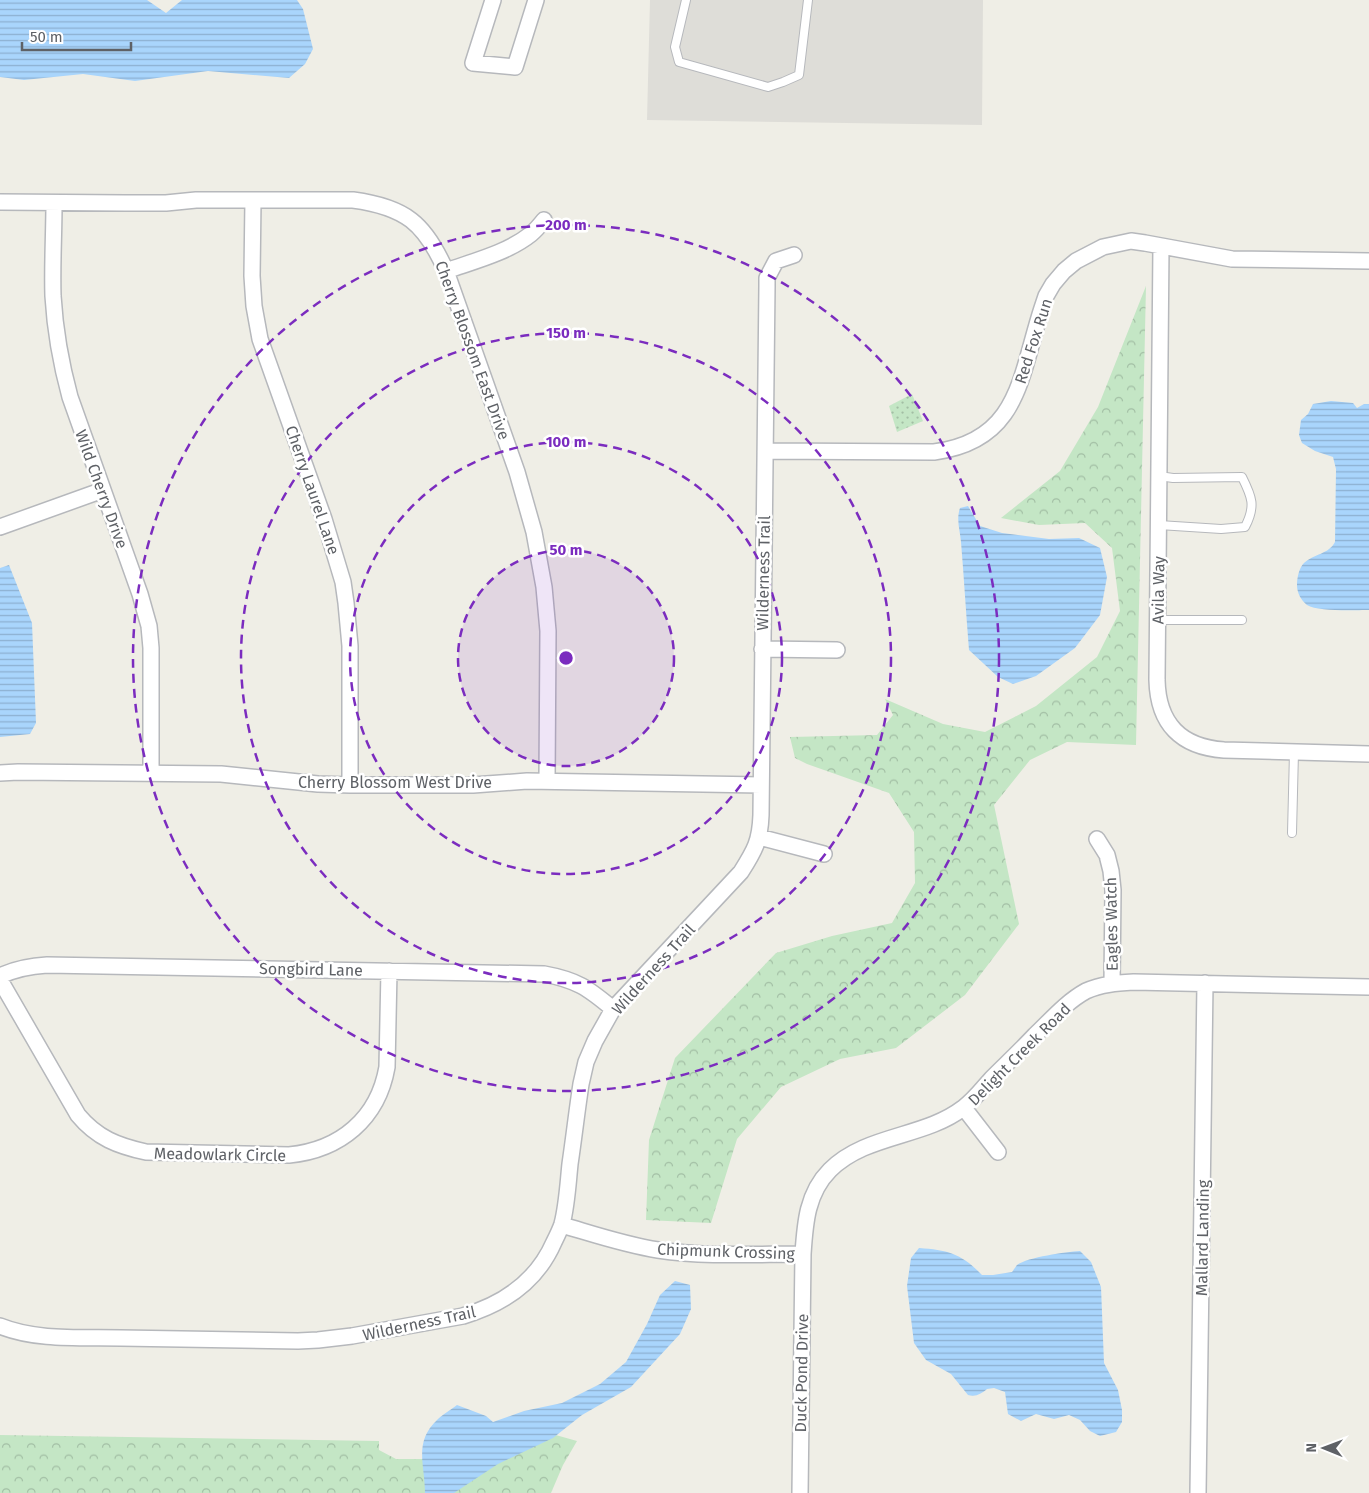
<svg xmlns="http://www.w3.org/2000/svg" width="1369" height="1493" font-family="'Fira Sans',sans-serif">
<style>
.industrial{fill:#deddd8}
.grass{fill:url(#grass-dots)}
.forest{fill:url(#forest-crowns)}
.water{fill:url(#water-rules)}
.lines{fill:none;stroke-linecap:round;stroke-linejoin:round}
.lane-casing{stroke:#b6b8bc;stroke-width:10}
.street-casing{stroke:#b6b8bc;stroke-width:18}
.lane{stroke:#fff;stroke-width:8}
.street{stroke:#fff;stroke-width:15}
.ring{fill:none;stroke:#7b2cbf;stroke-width:2.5;stroke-dasharray:9 6}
.labels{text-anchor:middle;stroke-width:5;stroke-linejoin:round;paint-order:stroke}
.street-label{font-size:16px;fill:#5e6166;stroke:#fff}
.centre{fill:#7b2cbf;stroke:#fff;stroke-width:2.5}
.ring-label{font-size:15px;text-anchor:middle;font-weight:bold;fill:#7b2cbf;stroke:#fff;stroke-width:5;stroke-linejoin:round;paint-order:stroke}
</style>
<defs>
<pattern id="grass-dots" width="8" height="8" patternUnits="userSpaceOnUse" patternTransform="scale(1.25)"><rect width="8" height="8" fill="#c4e6c5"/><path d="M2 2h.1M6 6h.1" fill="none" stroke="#a2bea4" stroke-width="1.8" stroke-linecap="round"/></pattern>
<pattern id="forest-crowns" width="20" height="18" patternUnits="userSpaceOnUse" patternTransform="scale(1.25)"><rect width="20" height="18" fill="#c4e6c5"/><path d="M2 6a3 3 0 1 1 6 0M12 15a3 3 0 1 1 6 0" fill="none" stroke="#a2bea4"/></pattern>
<pattern id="water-rules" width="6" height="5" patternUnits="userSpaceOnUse" patternTransform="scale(1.25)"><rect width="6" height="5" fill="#a9d5fc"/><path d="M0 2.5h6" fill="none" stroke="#8db0d0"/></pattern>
</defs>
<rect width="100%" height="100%" fill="#efeee6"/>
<!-- industrial -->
<path class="industrial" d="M650 0H983L982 125 647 120Z"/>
<!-- grass -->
<path class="grass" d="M912 394 923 421 897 432 889 406Z"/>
<!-- forest -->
<path class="forest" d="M1146 286 1136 745 1067 742 1030 760 994 805 1019 924 965 995 896 1048 840 1059 781 1087 737 1139 711 1223 646 1220 649 1140 675 1058 776 953 832 936 892 923 915 883 914 832 889 793 807 764 795 758 790 737 877 735 893 715 885 699 943 724 985 732 1036 706 1097 657 1120 611 1112 548 1085 523 1039 525 1001 518 1060 471 1098 407Z
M538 1430 577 1441 563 1465 551 1493H0V1435L379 1441V1450L396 1459H447Z"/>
<!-- water -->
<path class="water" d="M0 0H147L166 13 182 0H297L303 9 313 49 305 64 289 78 208 71 135 81 83 74 24 80 0 77Z
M1331 401 1353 403 1357 408 1364 404H1369V610C1355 610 1318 612 1307 605 1301 600 1297 593 1297 585 1297 578 1299 568 1304 563 1314 554 1329 554 1335 542L1336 469 1333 457 1315 451 1302 443 1299 435 1301 420 1308 414 1313 404Z
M968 506 980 526 1002 533 1049 539 1079 538 1100 548 1107 577 1100 615 1075 648 1036 676 1013 684 998 677 969 650C966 614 964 578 961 542 960 530 956 520 960 508Z
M9 565 32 623 36 723 30 734 0 737V568Z
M919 1248C948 1250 962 1254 982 1275H993L1012 1272C1013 1271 1016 1266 1017 1265 1028 1257 1066 1252 1080 1251L1091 1262 1101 1287 1104 1363 1118 1390 1122 1410V1422L1116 1432 1100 1436 1090 1431 1080 1420 1069 1415 1054 1419 1036 1414 1021 1421 1008 1414 1005 1392 994 1388 987 1389C981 1394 976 1397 968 1395L951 1374 926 1360 914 1343 907 1286 911 1258Z
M675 1281 690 1285 691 1309 680 1334 631 1387 582 1415 553 1438 498 1464 454 1493H425C425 1464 413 1442 438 1419 443 1414 451 1410 457 1405L486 1416 493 1422 524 1411 562 1403 600 1384 626 1362 647 1324 660 1295Z"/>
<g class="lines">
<defs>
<path id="lane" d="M686 0 675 47 679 62 768 87 783 82 799 75 808 0
M1159 525 1221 529 1245 527C1256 506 1252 497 1242 477L1173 478 1159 476
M1158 620H1242
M1292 833 1294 752"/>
<path id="street" d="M493 0 473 63 515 67 536 0
M253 200 252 276 254 306 260 339 324 519 343 582 346 603 350 646V785
M0 202 125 203H166L196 200H353C405 207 425 223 446 271L517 472 534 532 544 587 548 631 547 781
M54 203C54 234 52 265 53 296 55 330 61 364 70 397L140 594 149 626 151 648V773
M1161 246 1157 680C1158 724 1181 747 1224 750L1369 754
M446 271C474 261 507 253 531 234 536 230 540 225 544 220
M765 451 934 452C1020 441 1020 375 1042 308L1046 296 1053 284 1064 271 1076 261 1103 247 1131 241 1145 243 1232 259 1369 261
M0 527 103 490
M762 649 837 650
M0 773 18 772 221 774 318 784 350 785H473L527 781 761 785
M759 837 824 854
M1097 839 1107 855 1111 871 1113 890 1112 983
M0 976C15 969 30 966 47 965L544 974C577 980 588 988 613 1009
M0 980 78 1115C97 1138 118 1146 146 1152L289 1155C340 1150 378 1119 387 1067L389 971
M964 1108 998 1152
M562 1225C593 1234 625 1245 658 1250 705 1257 755 1254 803 1254
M0 1326C37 1341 82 1337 121 1338 180 1339 239 1340 298 1341L318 1340 352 1336 463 1316C504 1304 537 1281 554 1242 557 1236 560 1230 562 1224 567 1205 568 1183 570 1164 574 1137 577 1110 581 1084L586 1062 595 1041 613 1009 741 872C755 850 760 841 761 815L767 286V278L776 261 794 255
M800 1493 803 1254C805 1223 807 1193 830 1170 866 1134 924 1138 963 1108 974 1100 983 1088 992 1078 1006 1064 1021 1050 1035 1035 1051 1020 1066 1002 1086 991 1101 984 1118 983 1134 982L1369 987
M1198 1493 1205 983"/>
</defs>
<!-- lane casing -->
<use href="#lane" class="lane-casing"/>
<!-- street casing -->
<use href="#street" class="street-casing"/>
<!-- lane -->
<use href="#lane" class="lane"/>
<!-- street -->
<use href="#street" class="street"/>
</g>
<!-- distance rings -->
<circle cx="566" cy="658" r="108" fill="#7b2cbf" fill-opacity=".12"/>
<g class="ring">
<circle cx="566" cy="658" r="108"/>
<circle cx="566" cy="658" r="216"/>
<circle cx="566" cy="658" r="325"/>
<circle cx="566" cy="658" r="433"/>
</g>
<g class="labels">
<!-- street labels -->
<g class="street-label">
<text transform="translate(1033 341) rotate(-72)" y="6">Red Fox Run</text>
<text transform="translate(473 350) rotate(70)" y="6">Cherry Blossom East Drive</text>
<text transform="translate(102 489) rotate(70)" y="6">Wild Cherry Drive</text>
<text transform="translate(313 490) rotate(71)" y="6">Cherry Laurel Lane</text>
<text transform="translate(763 573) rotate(-89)" y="6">Wilderness Trail</text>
<text transform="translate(1158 590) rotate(-89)" y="6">Avila Way</text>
<text x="395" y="788">Cherry Blossom West Drive</text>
<text transform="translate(1111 924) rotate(-91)" y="6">Eagles Watch</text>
<text transform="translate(311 969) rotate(1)" y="6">Songbird Lane</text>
<text transform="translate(653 969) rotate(-48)" y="6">Wilderness Trail</text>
<text transform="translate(1019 1054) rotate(-45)" y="6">Delight Creek Road</text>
<text transform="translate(220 1154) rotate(1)" y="6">Meadowlark Circle</text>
<text transform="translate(1202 1238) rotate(-89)" y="6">Mallard Landing</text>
<text transform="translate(726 1251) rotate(2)" y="6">Chipmunk Crossing</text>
<text transform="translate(419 1323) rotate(-12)" y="6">Wilderness Trail</text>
<text transform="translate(801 1373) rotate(-89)" y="6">Duck Pond Drive</text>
</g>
</g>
<circle cx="566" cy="658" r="8" class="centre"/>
<g class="ring-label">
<text x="566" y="230">200 m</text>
<text x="566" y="338">150 m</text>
<text x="566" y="447">100 m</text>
<text x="566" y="555">50 m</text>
</g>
<!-- north arrow -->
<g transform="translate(1324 1448) rotate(271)" stroke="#ffffff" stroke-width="4" paint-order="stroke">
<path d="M0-4L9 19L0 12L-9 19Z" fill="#5e6166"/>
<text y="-8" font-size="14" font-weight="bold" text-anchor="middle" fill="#5e6166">N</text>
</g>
<!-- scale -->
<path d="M22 42v8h109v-8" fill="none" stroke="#5e6166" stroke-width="2.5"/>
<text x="30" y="42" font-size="15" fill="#5e6166" stroke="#ffffff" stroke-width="4" paint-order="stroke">50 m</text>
</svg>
